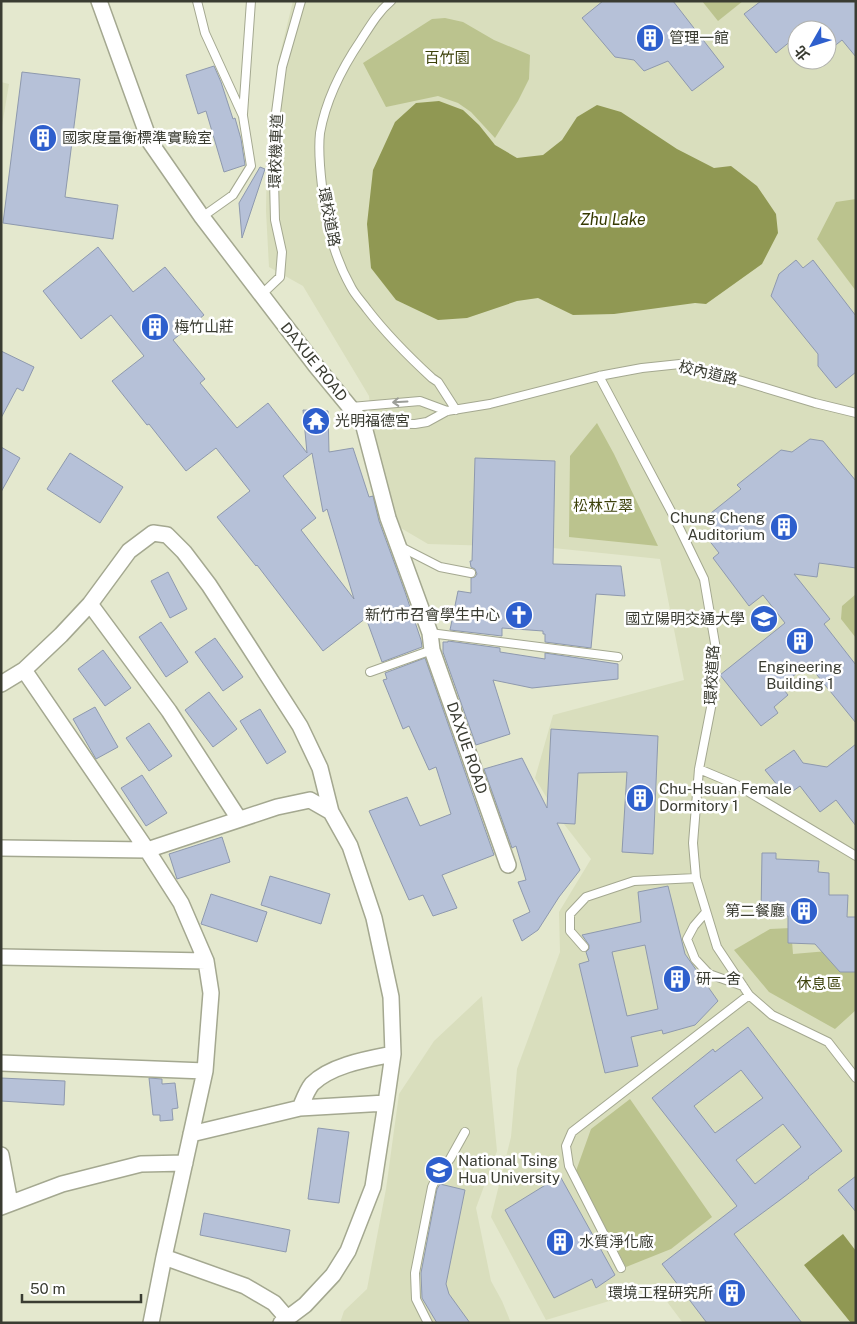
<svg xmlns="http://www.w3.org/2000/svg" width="857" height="1324" font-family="'Public Sans','Noto Sans TC',sans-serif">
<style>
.built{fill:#d9debd;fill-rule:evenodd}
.green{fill:#bbc38e}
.water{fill:#909853}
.building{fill:#b6c1d8;stroke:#8e99ae;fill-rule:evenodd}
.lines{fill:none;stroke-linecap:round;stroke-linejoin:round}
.lane-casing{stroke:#a4a890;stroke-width:10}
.street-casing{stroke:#a4a890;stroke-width:18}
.lane{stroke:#fff;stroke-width:8}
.street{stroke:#fff;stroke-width:15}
.oneway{stroke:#9c9e98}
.labels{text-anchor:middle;stroke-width:5;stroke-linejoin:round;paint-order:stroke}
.poi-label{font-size:15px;fill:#3a3c32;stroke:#fff;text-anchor:start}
.park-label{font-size:15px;fill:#3c410a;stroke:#fff}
.street-label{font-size:15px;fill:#3a3c32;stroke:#fff}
.water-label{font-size:16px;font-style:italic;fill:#353901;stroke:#fff}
</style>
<rect width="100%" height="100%" fill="#e4e8ce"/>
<!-- built -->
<path class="built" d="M293 1H856V1323H683L656 1287 546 1320 491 1217 511 1137 517 1069 560 952 559 912 591 859 557 815 535 778 553 715 684 680 660 559 553 548 428 544 394 524 376 462 369 396 303 286 269 267 266 211 267 157 271 114 278 62ZM797 30H827V60H797Z
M1 82 9 84 1 132Z
M482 996 497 1151 476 1208 491 1281 502 1301 511 1323H340L344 1311 367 1289 386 1189 399 1094 434 1041Z"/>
<!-- green -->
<path class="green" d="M702 1H743L718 21Z
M445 18 463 22 494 40 530 55 529 79 518 101 495 138 471 112 458 103 438 96 386 107 363 63 432 19Z
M856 199V291L817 239 836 202Z
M597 423 614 454 658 546 569 537 570 456Z
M856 594V638L841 619 842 606Z
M791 928 793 954 828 951 856 973V1010L835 1029 769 992 734 950 770 929Z
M630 1099 712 1217 671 1249 626 1267 576 1171 591 1129Z"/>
<!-- water -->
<path class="water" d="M439 101 463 110 479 125 495 145 517 158 543 155 562 140 577 117 597 105 621 112 677 149 714 168 731 166 757 186 776 214 778 233 762 264 706 304 695 303 614 314 573 315 538 298 517 301 467 318 438 320 396 300 371 268 367 224 373 170 395 122 416 103Z
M843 1234 856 1251V1323H851L804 1265Z"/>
<!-- building -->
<path class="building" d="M603 1H673L724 67 692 91 668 61 644 71 634 60 615 57 582 18Z
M761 1H856V57L842 40 827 52V30H797V36L776 53 744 14Z
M214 66 221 82 233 119 235 118 241 139 245 165 224 172 206 111 198 114 186 75Z
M22 72 80 79 65 197 118 205 113 239 3 223Z
M260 167 265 169 242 238 239 203Z
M98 247 133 292 165 267 204 315 173 340 205 379 200 383 237 428 268 403 307 453 303 410 328 411 329 452 353 448 369 497 373 496 379 521 405 592 421 640 422 647 382 662 366 618 323 651 257 565 256 566 217 517 250 491 216 448 186 471 149 424 147 425 112 381 144 356 111 315 81 339 43 291ZM312 453 323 512 327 509 354 599 301 530 316 518 283 476Z
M796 260 803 268 813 260 856 316V372L836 388 818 366V354L771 296 779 274Z
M1 351 34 367 23 391 17 388 1 418Z
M810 439 823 441 856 481V568L819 563 817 577 794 574 830 619 824 624 856 665V723L808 664 781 686 788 695 774 707 778 713 761 726 720 675 785 623 763 595 749 606 713 558 719 553 708 539 716 532 708 522 714 517 711 513 741 489 737 485 781 450 792 452Z
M1 447 20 458 1 492Z
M70 453 123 487 100 523 47 489Z
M475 458 555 461 553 564 621 566 625 596 596 594 591 648 545 642V634H543V631L502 628V636L450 630 458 591 471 593V578L475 577 477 574 475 569 471 567 470 561H472Z
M168 572 187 609 170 618 151 581Z
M161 622 188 662 166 677 139 637Z
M215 638 243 677 223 691 195 652Z
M448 641 500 648V652L545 659V653L618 664V679L532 688 493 680 510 734 476 745 443 652V642H448Z
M103 650 131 688 105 706 78 669Z
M425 658 494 855 442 875 457 908 433 916 423 895 409 900 369 811 407 797 420 826 451 814 436 767 429 770 409 726 403 729 383 680 387 679 385 673Z
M209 692 237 729 213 747 185 710Z
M95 707 118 747 96 759 73 719Z
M260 709 286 752 267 764 240 721Z
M149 723 172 756 149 771 126 738Z
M551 729 658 736 653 854 622 852 627 772 578 773 575 824 557 823 580 870 559 897 538 930 522 941 513 920 530 912 518 882 526 880 516 846 512 848 484 769 522 758 547 808Z
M856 744V826L836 800 820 812 800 786 786 796 765 770 794 750 803 763 827 767Z
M142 775 167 813 146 826 121 788Z
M222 837 230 862 177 879 169 854Z
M762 853H776V859L819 861 818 872 829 873V895H848L847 917H856V972H840L815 944 788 943V916L761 915Z
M270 876 330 894 321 924 261 905Z
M668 886 685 954 718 1001 695 1025 663 1034 662 1030 631 1037 638 1066 605 1073 579 964 589 961 586 952 589 949V945L582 935 641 922 638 892ZM645 945 658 1009 627 1016 612 952Z
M211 894 267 912 257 942 201 924Z
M748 1027 842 1151 808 1177 809 1178 780 1200 734 1234 802 1323H707L662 1264 737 1206 652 1098 713 1049 715 1052ZM741 1070 763 1098 715 1133 694 1106ZM783 1124 801 1147 755 1184 736 1160Z
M1 1078 65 1081 64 1105 1 1101Z
M149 1078 162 1079V1084L175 1083 178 1108 172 1109 173 1120 160 1121V1115H153Z
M318 1128 349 1132 339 1203 308 1199Z
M560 1176 615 1275 596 1288 592 1279 554 1298 505 1210Z
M856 1176V1212L838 1190Z
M440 1184 465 1190 446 1284 449 1294 470 1323H437L422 1298 421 1273 437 1189Z
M204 1213 290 1230 286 1252 200 1235Z"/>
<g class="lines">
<defs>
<path id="lane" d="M197 1 205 33 243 116 251 166 233 195 202 217
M391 1C378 12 370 26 361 40 342 68 326 99 320 133 318 151 320 169 322 186 326 222 333 255 351 287 355 295 362 302 367 309 387 335 407 355 432 378L438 382 456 410
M243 114 251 1
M261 295 280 277 282 252 275 220 274 180V128L282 67 301 1
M599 376 673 515 704 579 716 649 714 692 699 769 693 843 696 878 717 947 749 995 772 1015 828 1042 856 1078
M351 407 420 401 447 411
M363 423 415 424 427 422 447 411 490 404 599 376 642 368 680 364 742 381 815 403 856 413
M399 546 440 567 471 573
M430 633 618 657
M370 672 432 650
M699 769 737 785 856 856
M706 912 694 926 687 939 695 959 709 974 743 986
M584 947 570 931V914L586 897 634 881 696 878
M621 1268 569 1166 566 1146 572 1132 749 995
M428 1323 416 1299 415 1273 432 1187 438 1174 450 1159 465 1132"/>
<path id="street" d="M99 1 150 142 202 217 316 366 363 423 388 518 430 633 432 650 508 865
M90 604 169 711 239 819
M24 670 147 850 277 807 310 800 331 812 350 846 374 918 391 997 393 1054 386 1103 373 1187 348 1251 333 1275 305 1305 281 1323
M1 684 24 670 61 635 90 604 129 551 153 533 167 535 184 552 209 585 248 645 300 726 320 768 331 812
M1 848 147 850 181 903 206 961 211 993 205 1071 164 1257 151 1323
M1 957 206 961
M1 1063 205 1071
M300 1108C303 1101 307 1090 312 1084 331 1065 368 1059 393 1054
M191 1134 300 1108 386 1103
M1 1155 10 1203
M1 1207 62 1184 141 1164 185 1163
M164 1257 245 1286 274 1303 287 1318"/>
</defs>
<!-- lane casing -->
<use href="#lane" class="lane-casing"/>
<!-- street casing -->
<use href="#street" class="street-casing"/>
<!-- lane -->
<use href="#lane" class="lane"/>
<!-- street -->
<use href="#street" class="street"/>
</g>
<!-- one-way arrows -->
<defs><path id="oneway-shaft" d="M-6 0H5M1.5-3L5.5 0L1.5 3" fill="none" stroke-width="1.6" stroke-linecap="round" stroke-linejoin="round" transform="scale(1.25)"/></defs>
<use class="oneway" href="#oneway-shaft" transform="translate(400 402) rotate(177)"/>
<!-- icons -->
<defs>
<symbol id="building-disc" viewBox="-11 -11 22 22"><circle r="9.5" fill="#2e5fcd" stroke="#fff"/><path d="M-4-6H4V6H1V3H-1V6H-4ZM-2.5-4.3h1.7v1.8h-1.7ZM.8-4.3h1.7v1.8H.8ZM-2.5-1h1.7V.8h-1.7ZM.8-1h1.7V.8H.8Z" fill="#fff"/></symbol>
<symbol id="temple-disc" viewBox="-11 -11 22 22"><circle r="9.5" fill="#2e5fcd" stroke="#fff"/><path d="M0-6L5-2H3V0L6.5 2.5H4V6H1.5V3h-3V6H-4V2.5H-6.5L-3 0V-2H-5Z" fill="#fff"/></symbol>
<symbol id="church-disc" viewBox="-11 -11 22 22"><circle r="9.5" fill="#2e5fcd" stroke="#fff"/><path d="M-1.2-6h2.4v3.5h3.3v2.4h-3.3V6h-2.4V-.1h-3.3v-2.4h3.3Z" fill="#fff"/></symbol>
<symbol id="university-disc" viewBox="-11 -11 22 22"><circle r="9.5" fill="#2e5fcd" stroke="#fff"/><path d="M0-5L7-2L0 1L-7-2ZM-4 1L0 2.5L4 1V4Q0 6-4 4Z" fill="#fff"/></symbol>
</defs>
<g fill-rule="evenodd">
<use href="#building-disc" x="634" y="22" width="32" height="32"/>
<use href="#building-disc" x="27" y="122" width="32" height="32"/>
<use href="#building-disc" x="139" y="311" width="32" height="32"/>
<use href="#temple-disc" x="300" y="405" width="32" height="32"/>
<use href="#building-disc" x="768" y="511" width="32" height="32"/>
<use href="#church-disc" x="503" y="599" width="32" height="32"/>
<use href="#university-disc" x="748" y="603" width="32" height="32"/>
<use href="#building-disc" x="784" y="625" width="32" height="32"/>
<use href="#building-disc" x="624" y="782" width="32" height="32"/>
<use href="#building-disc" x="788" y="895" width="32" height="32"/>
<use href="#building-disc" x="661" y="963" width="32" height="32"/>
<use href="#university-disc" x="423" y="1154" width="32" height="32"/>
<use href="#building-disc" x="544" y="1226" width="32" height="32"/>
<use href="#building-disc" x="716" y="1277" width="32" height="32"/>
</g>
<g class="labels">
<!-- poi labels -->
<g class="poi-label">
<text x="669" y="43">管理一館</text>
<text x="62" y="143">國家度量衡標準實驗室</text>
<text x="174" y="332">梅竹山莊</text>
<text x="335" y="426">光明福德宮</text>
<text x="765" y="523" text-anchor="end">Chung Cheng<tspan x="765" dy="17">Auditorium</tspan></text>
<text x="500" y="620" text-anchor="end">新竹市召會學生中心</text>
<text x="745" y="624" text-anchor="end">國立陽明交通大學</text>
<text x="800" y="672" text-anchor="middle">Engineering<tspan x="800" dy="17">Building 1</tspan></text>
<text x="659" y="794">Chu-Hsuan Female<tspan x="659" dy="17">Dormitory 1</tspan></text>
<text x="785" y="916" text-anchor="end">第二餐廳</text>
<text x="696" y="984">研一舍</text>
<text x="458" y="1166">National Tsing<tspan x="458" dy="17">Hua University</tspan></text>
<text x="579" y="1247">水質淨化廠</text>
<text x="713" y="1298" text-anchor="end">環境工程研究所</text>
</g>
<!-- park labels -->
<g class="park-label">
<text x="447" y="63">百竹園</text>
<text x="603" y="511">松林立翠</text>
<text x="819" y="989">休息區</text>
</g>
<!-- street labels -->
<g class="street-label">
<text transform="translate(276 151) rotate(-88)" y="5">環校機車道</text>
<text transform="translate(329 217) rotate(79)" y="5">環校道路</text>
<text transform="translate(314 362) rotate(51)" y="5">DAXUE ROAD</text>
<text transform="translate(708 373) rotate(13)" y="5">校內道路</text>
<text transform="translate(712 675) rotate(-87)" y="5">環校道路</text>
<text transform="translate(467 748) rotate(71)" y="5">DAXUE ROAD</text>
</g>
<!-- water labels -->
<g class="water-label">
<text x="613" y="225">Zhu Lake</text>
</g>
</g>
<!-- border -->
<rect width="857" height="1324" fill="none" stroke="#3a3c32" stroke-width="5"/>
<!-- north arrow -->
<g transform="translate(812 45) rotate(231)"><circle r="24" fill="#ffffff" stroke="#b0b1ad"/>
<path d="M0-4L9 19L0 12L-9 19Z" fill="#2e5fcd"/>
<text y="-8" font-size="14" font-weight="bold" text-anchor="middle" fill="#3a3c32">北</text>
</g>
<!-- scale -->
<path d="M22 1294v8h119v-8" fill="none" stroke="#3a3c32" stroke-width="2.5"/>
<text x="30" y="1294" font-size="15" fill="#3a3c32" stroke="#ffffff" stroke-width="4" paint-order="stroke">50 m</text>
</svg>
